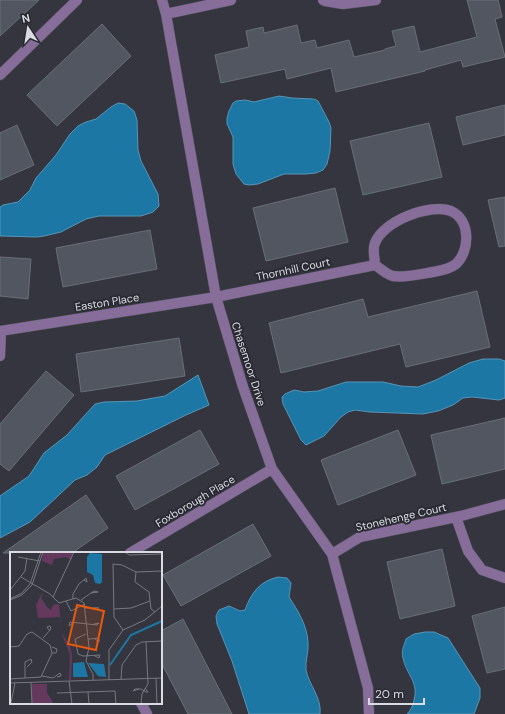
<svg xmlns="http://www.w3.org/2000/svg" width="505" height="714" font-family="'DM Sans',sans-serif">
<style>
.water{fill:#1d77a4;stroke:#5695b7}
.building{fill:#515660;stroke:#696f79}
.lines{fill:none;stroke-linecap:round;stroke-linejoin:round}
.minor-casing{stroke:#53535c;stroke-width:11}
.minor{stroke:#876d9a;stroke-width:10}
.labels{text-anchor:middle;stroke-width:4;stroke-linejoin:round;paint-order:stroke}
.street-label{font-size:11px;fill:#dbdbe2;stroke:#2b2b35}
.inset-river{fill:none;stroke:#1d77a4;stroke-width:2}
.inset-road{fill:none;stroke:#777780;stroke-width:1}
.view{fill:#e8590c;fill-opacity:0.15;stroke:#e8590c;stroke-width:2}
.inset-edge{fill:none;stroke:#dbdbe2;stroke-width:2}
</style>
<rect width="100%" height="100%" fill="#35353f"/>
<!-- water -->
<path class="water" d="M279 96 292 98 314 99 318 101 329 122 331 128 330 151 327 164 323 170 316 173 306 174H284L258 184 249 185 244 184 236 174 233 164V137L227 124V118L229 111 233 103 236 101 245 100 254 102Z
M118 103 125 104 134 111 137 120 138 150 141 161 158 194 159 206 153 212 141 216H99L86 219 61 232 44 236 36 237 0 236V207L3 205 18 202 30 190 36 178 56 155 70 134 78 126 86 122 96 119 111 107Z
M483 359H499L505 361V398L499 400 472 397 463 398 453 405 438 411 423 414 370 412 355 410 348 412 341 417 324 436 306 445 301 440 283 404 282 397 285 394 294 390 304 392 318 391 346 382H383L401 386 418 387 436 380 469 363Z
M198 375 209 405 186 415 105 455 97 467 87 475 75 480 30 522 0 538V496L29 476 44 453 67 435 95 404 104 402 137 401 165 396Z
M278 577 287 578 291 583 289 597C298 611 307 625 308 642 309 651 305 661 306 670 309 685 322 698 320 714H249L232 661 217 624 216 616 219 610 229 606 240 611 245 610C251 593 260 581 278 577Z
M425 632H434L448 638 480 688V698L474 714H407C411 710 413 706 414 700 419 682 406 674 403 658 401 651 404 646 406 639L414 634Z"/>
<!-- building -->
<path class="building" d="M0 0H39L0 36Z
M467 0H498L502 17 495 19 505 57 463 67 461 60 425 70V71L336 92 331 68 287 79 285 69 221 83 215 55 249 47 246 31 263 27 264 33 297 25 301 43 315 40 317 48 349 40 354 57 385 50V49L396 46 392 31 414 26 420 52 477 37Z
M102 24 131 56 57 126 27 95Z
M505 105V135L463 145 456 117Z
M429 123 442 177 363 195 350 141Z
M17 125 34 165 0 180V133Z
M335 188 348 242 266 261 253 208Z
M505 197V246L499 247 488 200Z
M150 230 157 269 63 287 56 248Z
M0 257 31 259 28 299 0 296Z
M477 291 490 347 406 367 400 344 281 373 269 323 363 299 368 317Z
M179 338 185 376 81 392 76 354Z
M46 371 74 395 9 471 0 464V424Z
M505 418V469L442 484 431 435Z
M200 430 219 464 135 510 116 476Z
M398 430 416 475 338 505 321 460Z
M86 495 108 528 72 553H3Z
M253 524 271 556 181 606 163 575Z
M442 549 455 606 400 619 387 562Z
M505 607V669L487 673 472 616Z
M183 619 232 714H188L161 662V631Z"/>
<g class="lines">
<defs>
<path id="minor" d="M162 0 166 14 216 297 243 387 272 469 332 554 368 688 369 714
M323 0 325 1 343 4 376 0
M166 14 231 0
M0 75 77 0
M0 331 216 297 375 265C380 268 387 275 393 276 406 278 421 274 433 272 439 271 451 268 456 264 470 251 471 220 451 211 430 203 383 221 375 243 372 249 375 258 375 265
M0 356 1 331
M456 517 468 551 482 570 505 578
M130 553 272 469
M332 554 360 537 461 516 505 504
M141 703 147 714"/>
</defs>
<!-- minor casing -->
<use href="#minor" class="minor-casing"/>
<!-- minor -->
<use href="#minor" class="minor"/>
</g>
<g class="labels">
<!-- street labels -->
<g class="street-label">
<text transform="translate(293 269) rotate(-12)" y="4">Thornhill Court</text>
<text transform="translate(107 302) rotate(-9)" y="4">Easton Place</text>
<text transform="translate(249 364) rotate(72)" y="4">Chasemoor Drive</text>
<text transform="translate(195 501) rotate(-31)" y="4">Foxborough Place</text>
<text transform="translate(401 517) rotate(-13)" y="4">Stonehenge Court</text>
</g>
</g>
<!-- overview -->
<g transform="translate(10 552)">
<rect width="152" height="152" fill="#35353f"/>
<path d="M33 0H63L61 8 56 5 44 7 42 13 32 9ZM33 39 31 46 37 55 41 58 43 53 49 52 52 81 60 94 62 103 61 128 59 129 60 103 52 82 50 65 28 66 26 53ZM22 132H37V141L43 150 41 152 22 151Z" fill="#65395d"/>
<path d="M80 1 92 2V30L90 32 85 31 83 23 77 20V5ZM74 110 78 125H63V111ZM78 111 94 112 96 125 88 124Z" fill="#1d77a4"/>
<path class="inset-river" d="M100 113 121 83 152 69"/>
<path class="inset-road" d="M115 0 119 3 152 2M8 5 30 9M126 20 125 30 139 40 141 57 145 60M11 25 40 42 49 51M1 37 15 19 17 6M43 45 64 0M0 47 12 41 20 32 31 0M63 47V42L69 32 75 27 76 26 77 30 74 28M0 48 12 43 22 33 33 0M71 48 84 39 88 40 81 41M56 49 61 59 75 52M49 51 66 46 74 51 79 95 76 109 83 122V128M75 56H89H84M104 57 121 56 140 49M63 71 59 74 60 70 87 73 89 71 84 72M113 78 104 65 103 12 112 13 126 20 152 19M76 82 65 87 68 102 73 104 90 103 89 106 85 104M33 86 41 77 40 74 37 75 39 78M78 87H80L88 86 89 87V90L85 87M0 95 9 94 17 82 22 80 40 93 42 101 31 125 0 127M42 95 47 97 46 101H42M32 124 43 126 50 121 51 124 47 125M15 126V110L21 107 22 110 17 115M146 126 147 152M111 127 112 113 126 93 132 90 152 89M99 128V98L113 78 135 68 152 54M59 129 62 152M21 130 22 152M0 131 152 126M129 137 123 139 125 137H131L136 140H138L135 136M78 140 79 152M47 141 105 139 106 152M1 151 5 131M131 152 132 142 138 132 136 90"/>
<path class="view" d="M67 53 94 59 86 98 58 92Z"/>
<rect width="152" height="152" class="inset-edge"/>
</g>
<!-- north arrow -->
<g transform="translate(28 28) rotate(348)" stroke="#2b2b35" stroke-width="3" paint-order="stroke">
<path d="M0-3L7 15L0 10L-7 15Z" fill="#dbdbe2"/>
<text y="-6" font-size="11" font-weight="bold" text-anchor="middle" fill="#dbdbe2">N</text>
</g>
<!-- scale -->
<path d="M369 698v6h55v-6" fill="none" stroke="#dbdbe2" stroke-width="2"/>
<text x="375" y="698" font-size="12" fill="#dbdbe2" stroke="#2b2b35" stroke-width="3" paint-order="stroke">20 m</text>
</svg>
